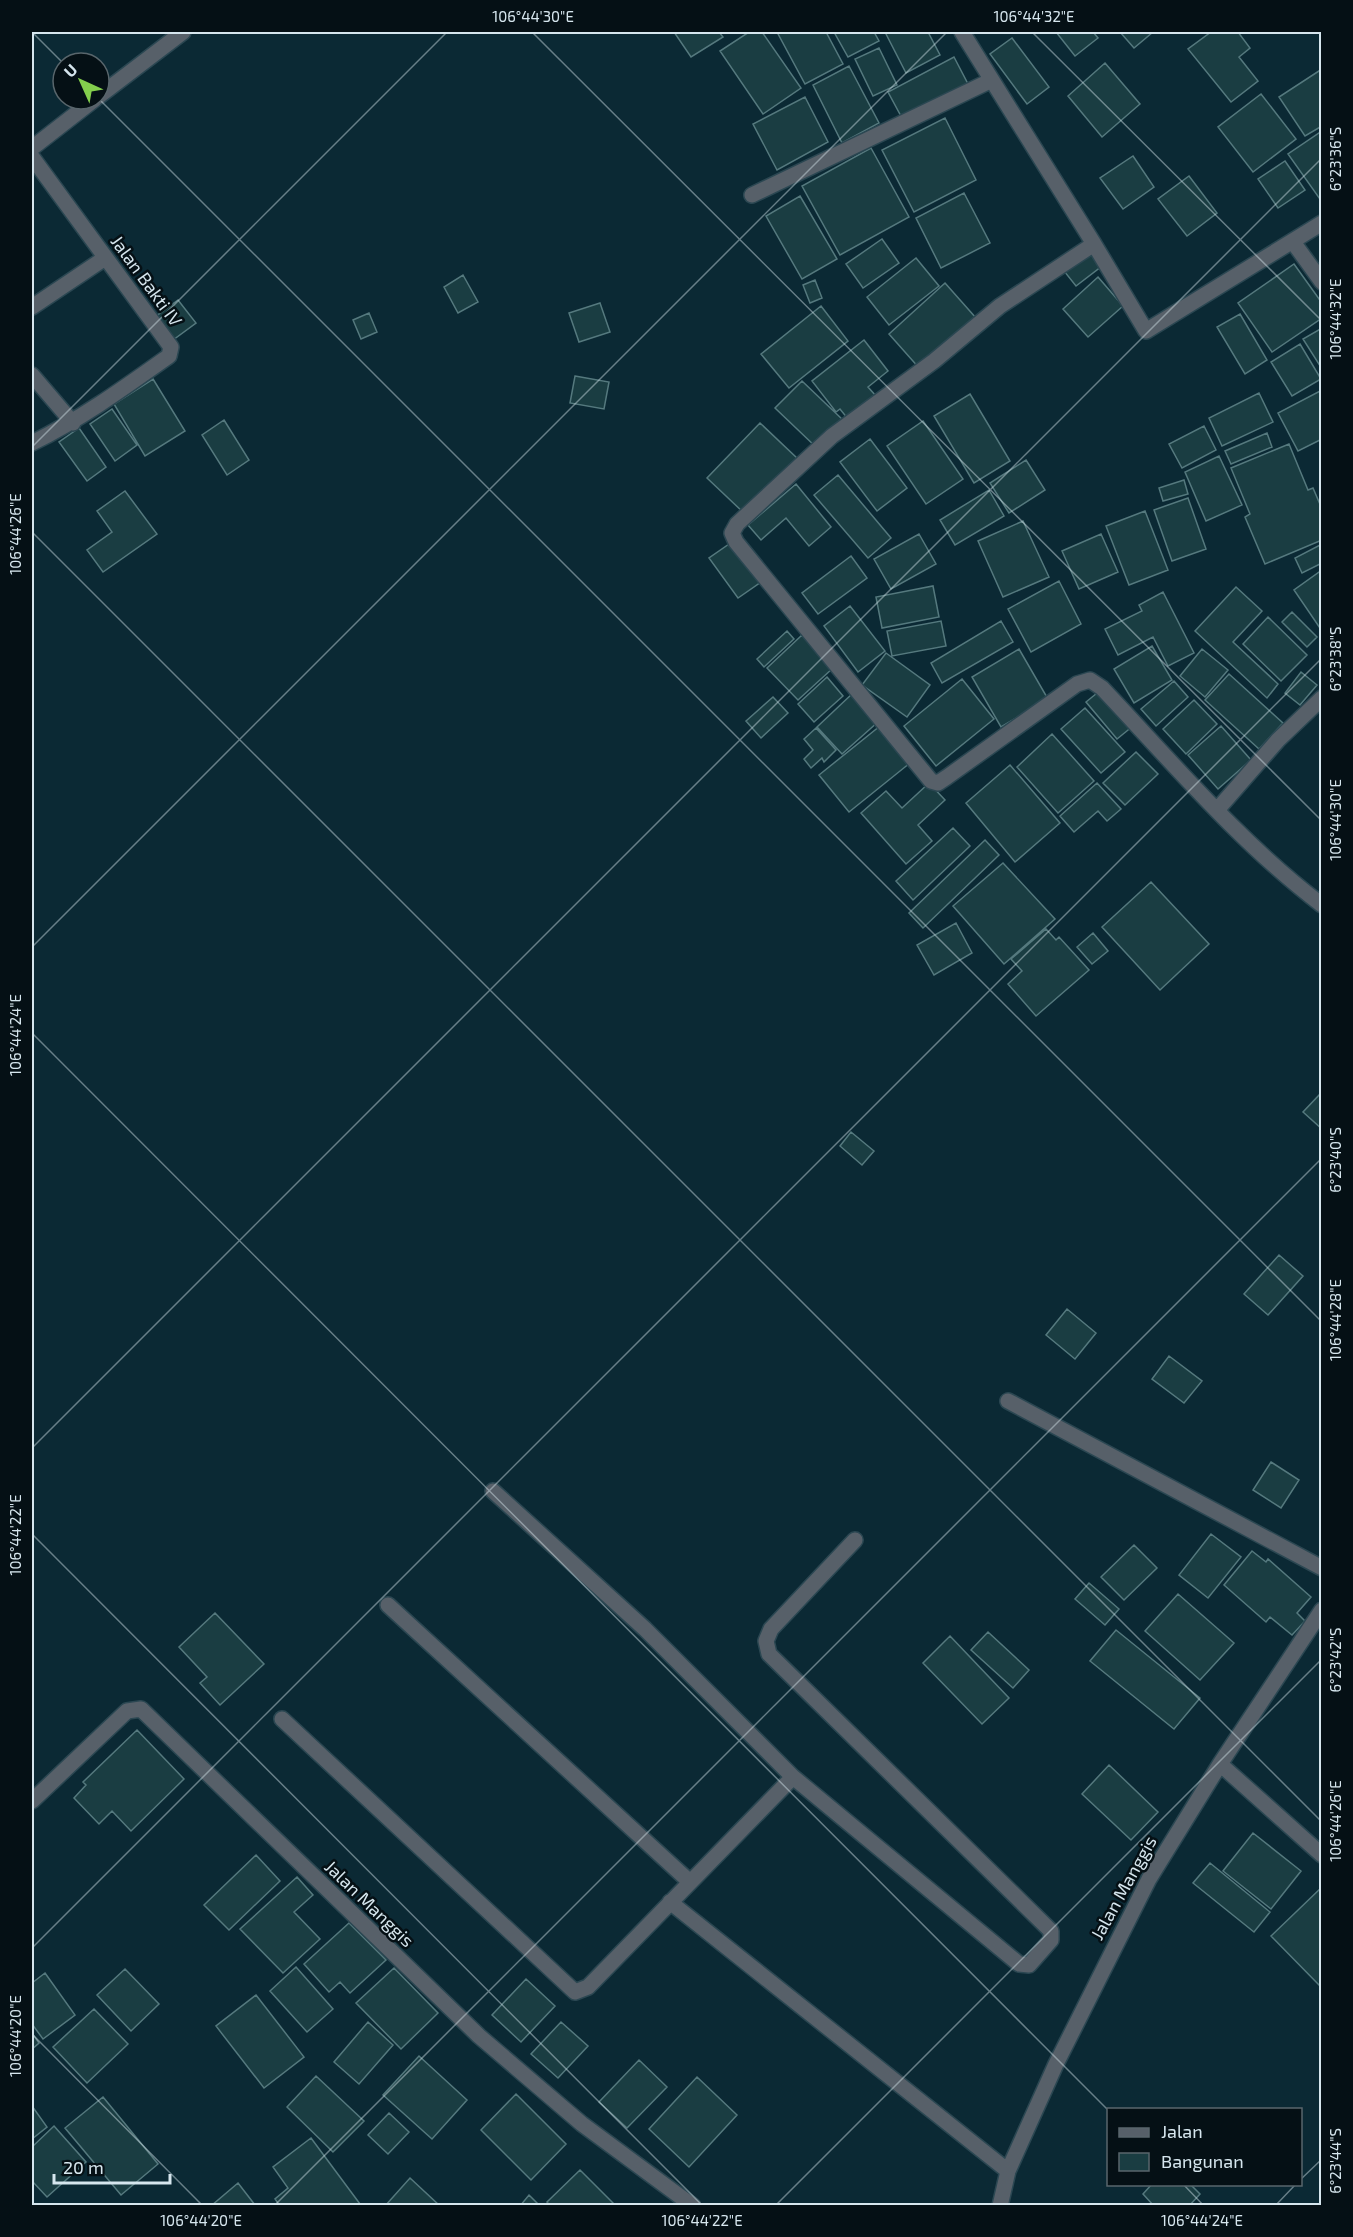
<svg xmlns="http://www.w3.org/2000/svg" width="1353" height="2237" font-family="'Exo 2',sans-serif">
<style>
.building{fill:#1a3d42;stroke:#55797e;stroke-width:1.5}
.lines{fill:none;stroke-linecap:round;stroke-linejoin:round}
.minor-casing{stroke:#2b4752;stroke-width:18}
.minor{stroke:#576069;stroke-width:15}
.ticks{fill:none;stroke:#d6e6ee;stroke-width:1.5;stroke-opacity:0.45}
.labels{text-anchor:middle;stroke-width:5;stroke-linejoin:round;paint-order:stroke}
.street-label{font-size:18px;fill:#d6e6ee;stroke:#051015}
.neatline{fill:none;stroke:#d6e6ee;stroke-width:2}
.ticks-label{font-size:15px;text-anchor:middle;fill:#d6e6ee}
</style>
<rect width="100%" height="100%" fill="#0b2934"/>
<!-- building -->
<path class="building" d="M674 32H719L723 37 691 57Z
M749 32H762L801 88 763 114 720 51Z
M777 32H826L843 64 805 84Z
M834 32H874L879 41 848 57Z
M885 32H928L940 55 906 73Z
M1056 32H1093L1098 38 1075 56Z
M1120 32H1153L1134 48Z
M1211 32H1238L1250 48 1239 57 1258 81 1231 102 1188 49Z
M1012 38 1049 87 1027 104 990 54Z
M879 48 897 85 873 96 855 59Z
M954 57 968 84 902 118 888 92Z
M1105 63 1140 104 1102 137 1068 96Z
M849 66 879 123 842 143 813 85Z
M1322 69V126L1305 136 1279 97Z
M1261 94 1296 139 1253 172 1218 127Z
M805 97 828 142 777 170 753 124Z
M945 118 976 180 914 212 882 150Z
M1322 131V202L1288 154Z
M871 148 909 217 840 255 802 186Z
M1133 156 1154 187 1123 209 1100 178Z
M1285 161 1305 190 1278 208 1258 179Z
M1189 176 1217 213 1187 236 1158 199Z
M964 193 990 243 941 268 916 218Z
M800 196 837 259 802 279 766 216Z
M882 239 899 263 863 288 846 264Z
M1090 251 1102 266 1076 286 1064 271Z
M916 258 939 286 889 325 867 297Z
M1294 264 1322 303V318L1272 352 1238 303Z
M463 275 478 302 458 313 444 287Z
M1098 277 1123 306 1088 337 1063 309Z
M815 280 822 298 810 303 803 285Z
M945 283 976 318 920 369 889 334Z
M178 300 196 323 173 340 155 317Z
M600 303 610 332 579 342 569 313Z
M821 306 848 341 789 388 761 354Z
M369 313 377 332 361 339 353 320Z
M1240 314 1267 360 1245 374 1217 327Z
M1322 328V369L1303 339Z
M864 340 888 371 868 387 876 396 848 419 840 409 836 412 812 381Z
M1300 344 1321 379 1292 396 1271 362Z
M575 376 609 382 604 409 570 403Z
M153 379 185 431 145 456 114 404Z
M802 381 844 421 818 449 775 408Z
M1322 390V439L1298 451 1278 413Z
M1259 393 1273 422 1222 446 1209 418Z
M970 394 1010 461 974 483 934 416Z
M112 409 137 445 115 461 90 424Z
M224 420 249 460 227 475 202 435Z
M923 421 963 479 926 504 887 446Z
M760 423 798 459 745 514 707 478Z
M1204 426 1216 450 1182 468 1169 444Z
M79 428 106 467 87 481 59 442Z
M1267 433 1272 447 1231 464 1225 451Z
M870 439 907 488 877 511 840 462Z
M1289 444 1308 490 1313 488 1322 509V540L1265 564 1245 517 1250 514 1231 468Z
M1219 456 1242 505 1206 521 1185 472Z
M1026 460 1045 490 1009 513 990 483Z
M838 475 891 538 868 558 814 495Z
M1184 480 1188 494 1163 501 1159 488Z
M796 484 831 527 809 546 786 518 761 540 748 525Z
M989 490 1004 516 955 545 940 520Z
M125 491 157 534 103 572 87 550 112 532 97 511Z
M1188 498 1206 549 1172 561 1154 510Z
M1145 511 1168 570 1129 585 1106 526Z
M1023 521 1049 577 1003 597 978 541Z
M919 534 936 564 891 589 874 559Z
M1101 534 1118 572 1079 589 1062 551Z
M732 542 761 582 738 598 709 558Z
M1322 544V563L1302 573 1295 558Z
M851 556 867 578 818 614 802 593Z
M1322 570V631L1294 590Z
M1059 581 1081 624 1031 652 1008 609Z
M933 586 939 617 882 628 876 597Z
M1236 587 1262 611 1233 642 1278 684 1267 698 1195 631Z
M1163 592 1194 653 1168 666 1153 637 1118 655 1105 629 1142 611 1139 605Z
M850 606 885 651 858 672 824 626Z
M1292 612 1317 637 1307 647 1282 622Z
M1268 617 1307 655 1281 681 1243 644Z
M941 621 946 646 892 656 887 631Z
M1001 621 1013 642 942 683 931 663Z
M787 631 794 639 764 667 757 659Z
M802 635 833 668 798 700 767 668Z
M1152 646 1172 680 1134 703 1114 669Z
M1019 649 1048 699 1001 727 972 677Z
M1202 649 1228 670 1205 697 1180 676Z
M886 653 930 685 907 717 862 685Z
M1301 672 1317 685 1300 705 1285 693Z
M1229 674 1283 723 1259 749 1205 700Z
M827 677 843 696 814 722 798 704Z
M962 679 994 719 936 766 904 726Z
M1174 681 1188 697 1156 726 1141 709Z
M1102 689 1133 726 1117 739 1086 702Z
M853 693 879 721 842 754 817 727Z
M773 697 788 713 761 738 746 721Z
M1194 700 1217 724 1186 754 1163 729Z
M1085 708 1125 752 1101 773 1061 729Z
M880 726 910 763 849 812 819 775Z
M1221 726 1251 760 1218 789 1188 755Z
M816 728 836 750 824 762 822 758 811 768 804 759 813 750 804 739Z
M1052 734 1094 781 1058 813 1017 767Z
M1136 752 1158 774 1125 805 1103 783Z
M1010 765 1060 823 1015 862 966 803Z
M929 783 945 800 918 825 932 841 906 864 861 813 886 791 902 808Z
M1097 783 1121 809 1107 821 1098 811 1074 832 1060 816Z
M953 828 970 846 913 900 896 881Z
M985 840 999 855 923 928 909 913Z
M1003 863 1055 919 1004 964 953 906Z
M1151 882 1209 944 1160 990 1102 927Z
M956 923 972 953 934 975 917 945Z
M1046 929 1056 940 1059 937 1089 970 1036 1016 1008 984 1022 971 1011 959Z
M1093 933 1108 951 1092 964 1077 947Z
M1322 1092V1129L1303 1112Z
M851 1132 874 1151 862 1165 840 1146Z
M1279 1255 1303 1276 1268 1315 1244 1294Z
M1067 1309 1096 1333 1075 1359 1046 1335Z
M1169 1356 1202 1381 1184 1403 1152 1379Z
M1271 1462 1299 1480 1281 1508 1253 1490Z
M1211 1534 1241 1557 1208 1598 1179 1575Z
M1134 1545 1157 1568 1124 1600 1101 1577Z
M1252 1551 1266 1562 1268 1559 1311 1597 1297 1613 1305 1621 1292 1635 1270 1617 1266 1622 1224 1585Z
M1089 1583 1119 1609 1105 1625 1075 1599Z
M1178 1594 1234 1643 1200 1680 1145 1631Z
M215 1613 264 1664 220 1705 200 1683 207 1677 179 1647Z
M1116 1630 1200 1698 1174 1729 1090 1661Z
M988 1632 1029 1670 1013 1688 971 1650Z
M950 1636 1009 1698 982 1724 923 1663Z
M137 1730 184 1779 131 1831 112 1811 99 1824 74 1798 86 1785 83 1782Z
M1109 1765 1158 1812 1131 1840 1082 1794Z
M1253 1833 1301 1871 1271 1909 1223 1871Z
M256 1855 280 1881 229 1930 204 1905Z
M1210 1863 1270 1912 1254 1932 1193 1883Z
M297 1877 313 1895 294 1912 320 1939 283 1973 240 1929Z
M1322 1887V1987H1321L1271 1936Z
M349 1923 386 1960 350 1993 340 1982 329 1992 304 1964Z
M296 1967 333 2009 307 2032 270 1991Z
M394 1968 438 2013 401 2049 356 2003Z
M125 1969 159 2004 131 2031 97 1995Z
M45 1973 75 2015 43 2039 32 2024V1983Z
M526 1979 555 2006 521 2042 492 2015Z
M256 1995 304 2057 264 2088 216 2026Z
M94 2009 128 2044 87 2083 53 2047Z
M368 2022 393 2045 359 2084 334 2062Z
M561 2022 588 2046 558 2078 531 2054Z
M32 2033 39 2043 32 2049Z
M419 2056 467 2100 432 2139 383 2095Z
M639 2060 667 2087 627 2128 599 2102Z
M316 2076 364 2121 333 2152 287 2107Z
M697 2077 737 2115 689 2167 649 2129Z
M516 2094 566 2144 531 2180 481 2130Z
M103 2097 158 2164 121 2195 65 2128Z
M32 2106 47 2127 32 2139Z
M389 2113 409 2132 388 2154 368 2135Z
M54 2126 86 2162 47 2197 32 2181V2147Z
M311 2138 360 2204 358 2206H280L275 2199 288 2188 273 2167Z
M580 2170 616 2206H551L547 2202Z
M410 2178 440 2206H385Z
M238 2183 255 2205 211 2206Z
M1152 2184H1190L1200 2194 1189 2206H1154L1143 2194Z
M529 2195 540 2206H520Z"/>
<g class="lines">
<defs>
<path id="minor" d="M962 32 1094 244 1000 306 934 361 832 436 737 524 732 533 736 542 931 781 938 783 947 777 1077 684 1090 680 1102 688C1172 762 1240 843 1322 905
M99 96 183 32
M32 148 95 99
M32 157 171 347 169 356C124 388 81 419 32 443
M752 195 992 80
M1293 242 1322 282
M1094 244 1146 331 1322 223
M32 307 105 258
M32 375 73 423
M1217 810 1278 740 1322 698
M1008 1401 1322 1568
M493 1491 645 1629 793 1777 1019 1964 1029 1965 1051 1940V1931L769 1654 766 1641 771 1629 855 1540
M388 1605 690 1882
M282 1719 575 1992 588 1987 793 1777
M1220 1764 1322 1855
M32 1801 127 1711 141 1709 479 2036 582 2124 693 2206
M670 1902 1008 2171
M1000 2206 1008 2171 1056 2064 1149 1879 1220 1764 1322 1610"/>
</defs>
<!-- minor casing -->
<use href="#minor" class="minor-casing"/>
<!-- minor -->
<use href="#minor" class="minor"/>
</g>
<!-- ticks -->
<path class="ticks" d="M32 32 63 63M532 32 1322 821M1032 32 1322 321M99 99 1322 1322M32 447 447 32M32 532 1322 1822M32 947 947 32M32 1033 1108 2110M32 1448 1322 158M32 1534 703 2206M32 1948 1322 658M32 2034 203 2206M1300 2180 1322 2159M1183 2184 1204 2206M274 2206 1322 1158M775 2206 1322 1659M1275 2206 1296 2184"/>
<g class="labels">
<!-- street labels -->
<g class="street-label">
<text transform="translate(146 281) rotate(54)" y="6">Jalan Bakti IV</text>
<text transform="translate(1124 1888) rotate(-61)" y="6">Jalan Manggis</text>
<text transform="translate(369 1904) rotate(44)" y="6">Jalan Manggis</text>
</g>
</g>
<!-- border -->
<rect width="1353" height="2237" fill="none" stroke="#051015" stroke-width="66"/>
<!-- legend -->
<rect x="1107" y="2108" width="195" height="78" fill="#051015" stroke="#59666c" stroke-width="1.5"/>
<rect x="1119" y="2128" width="30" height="9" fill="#576069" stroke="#59666c" stroke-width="1.5"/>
<text x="1161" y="2138" font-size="18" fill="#d6e6ee">Jalan</text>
<rect x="1119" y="2153" width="30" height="18" fill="#1a3d42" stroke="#59666c" stroke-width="1.5"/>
<text x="1161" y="2168" font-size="18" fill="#d6e6ee">Bangunan</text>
<!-- north arrow -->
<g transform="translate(81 81) rotate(315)"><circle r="28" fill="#051015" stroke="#59666c" stroke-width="1.5"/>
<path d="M0-4.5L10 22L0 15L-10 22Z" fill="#84cf4d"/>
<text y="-9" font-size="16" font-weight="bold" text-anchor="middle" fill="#d6e6ee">U</text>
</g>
<!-- scale -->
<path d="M54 2174v9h116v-9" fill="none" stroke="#d6e6ee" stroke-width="3"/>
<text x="63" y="2174" font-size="18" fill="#d6e6ee" stroke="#051015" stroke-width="4.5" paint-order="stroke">20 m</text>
<rect x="33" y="33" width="1287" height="2171" class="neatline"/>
<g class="ticks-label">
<text x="533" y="22">106°44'30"E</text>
<text x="1034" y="22">106°44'32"E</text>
<text transform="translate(1336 159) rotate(-90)" y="5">6°23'36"S</text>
<text transform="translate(1336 319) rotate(-90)" y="5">106°44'32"E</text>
<text transform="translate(16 534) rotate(-90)" y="5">106°44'26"E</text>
<text transform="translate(1336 659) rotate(-90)" y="5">6°23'38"S</text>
<text transform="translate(1336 820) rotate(-90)" y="5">106°44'30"E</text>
<text transform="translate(16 1035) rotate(-90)" y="5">106°44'24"E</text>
<text transform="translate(1336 1160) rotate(-90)" y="5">6°23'40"S</text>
<text transform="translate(1336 1320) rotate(-90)" y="5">106°44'28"E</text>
<text transform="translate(16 1535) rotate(-90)" y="5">106°44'22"E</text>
<text transform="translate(1336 1660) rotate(-90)" y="5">6°23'42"S</text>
<text transform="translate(1336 1821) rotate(-90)" y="5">106°44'26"E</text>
<text transform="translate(16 2036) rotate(-90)" y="5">106°44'20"E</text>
<text transform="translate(1336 2161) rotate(-90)" y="5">6°23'44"S</text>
<text x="201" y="2226">106°44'20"E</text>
<text x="702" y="2226">106°44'22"E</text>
<text x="1202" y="2226">106°44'24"E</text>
</g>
</svg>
